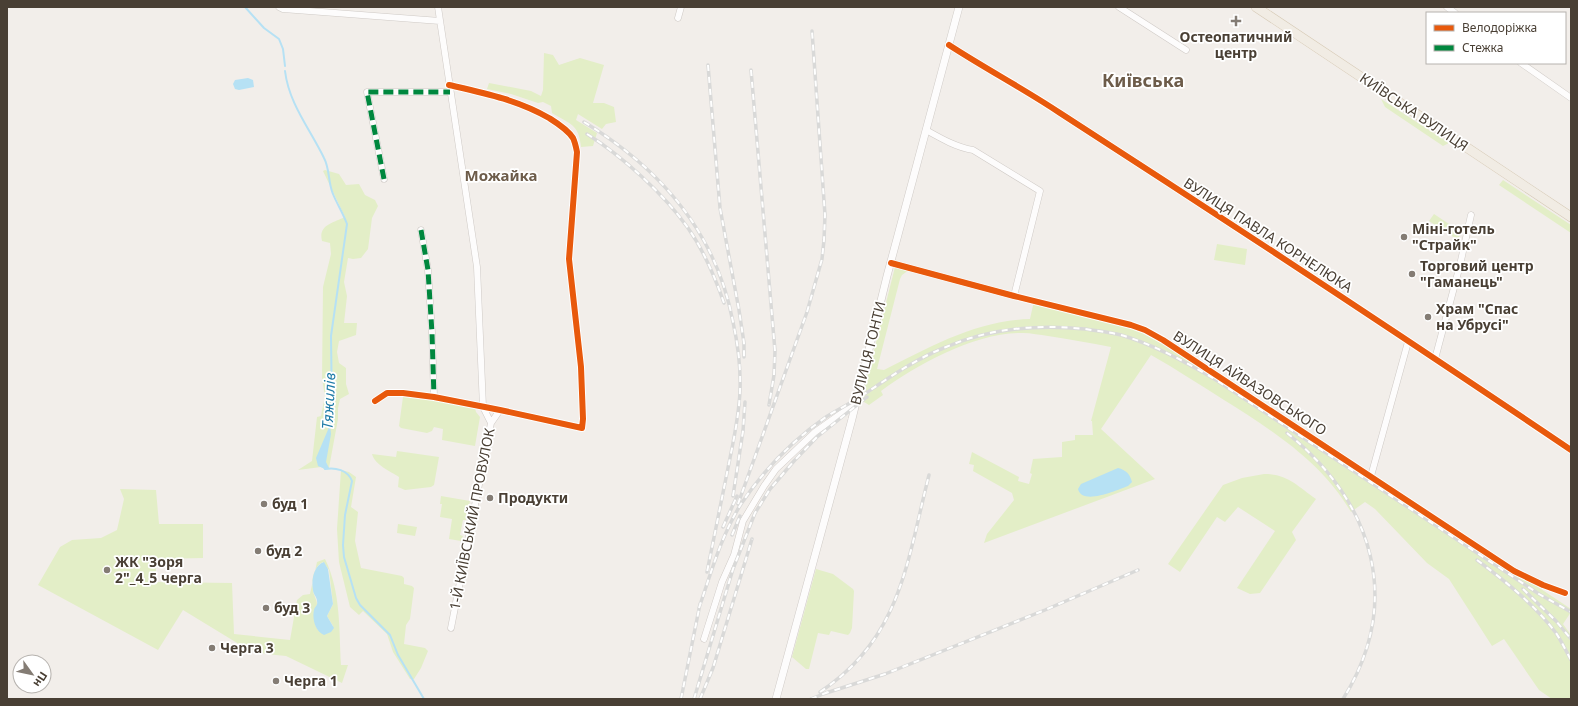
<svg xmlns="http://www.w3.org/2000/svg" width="1578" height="706" font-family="'Noto Sans',sans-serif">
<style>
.green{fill:#e3eec7;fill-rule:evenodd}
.water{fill:#b6e1f4}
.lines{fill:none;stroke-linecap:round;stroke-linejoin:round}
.stream{stroke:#b6e1f4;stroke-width:2}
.minor-casing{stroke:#cfcac6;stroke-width:7}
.tertiary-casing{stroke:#cfcac6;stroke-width:8}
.primary-casing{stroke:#d6c9b5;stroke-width:10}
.minor{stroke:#fdfcfc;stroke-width:6}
.tertiary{stroke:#fdfcfc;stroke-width:7}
.primary{stroke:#f1ece4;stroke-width:9}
.rail-casing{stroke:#d9d9d8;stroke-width:3.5}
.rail{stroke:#fff;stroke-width:2;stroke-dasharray:6;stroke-linecap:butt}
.quiet{stroke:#00873e;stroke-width:5;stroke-dasharray:10 5;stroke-linecap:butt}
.cycleway-casing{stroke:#fff;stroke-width:8}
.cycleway{stroke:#e8590c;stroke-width:6}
.poi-dot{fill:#847c74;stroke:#fff;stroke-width:1.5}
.labels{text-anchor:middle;stroke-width:3.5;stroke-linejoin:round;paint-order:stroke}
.poi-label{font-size:14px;font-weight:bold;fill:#493f34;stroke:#fff;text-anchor:start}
.street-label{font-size:14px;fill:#493f34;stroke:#fff}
.neighbourhood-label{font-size:15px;font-weight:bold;fill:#6d5c4a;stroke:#fff}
.water-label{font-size:15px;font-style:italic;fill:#1f7ba7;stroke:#fff}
.district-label{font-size:18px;font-weight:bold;fill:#6d5c4a;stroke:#fff}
</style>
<rect width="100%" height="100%" fill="#f2eeea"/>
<!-- green -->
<path class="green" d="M544 53 553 55 559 65 580 58 604 65 593 103H604L614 107 616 122 606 124 602 129 578 114 576 120 597 133 593 146 581 147C579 124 570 124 552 113L551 106 543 102 538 103 511 94 487 89 489 83 531 91 541 96 543 90Z
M1381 99 1449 143 1443 146 1385 107Z
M325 170 339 174 346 185 359 184 365 195 375 200 378 206 372 218 368 249 361 258 353 259 348 258 344 282 347 296 344 323H357L356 335 339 341 337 352 339 363 346 368V384L349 394 340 399 338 408V419L329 468 325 469 321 467 298 470 312 461 317 417 321 416 325 396 322 379 323 287 331 254 330 243 322 241C318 225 333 223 345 217L323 171Z
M1503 180 1571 225V233L1499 185Z
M1434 214 1461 232 1458 240 1429 221Z
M1217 244 1247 249 1245 265 1214 260Z
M895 267 909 270 902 275 900 279 877 369 884 370C929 347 978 320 1030 319L1034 301 1145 330 1371 476 1571 609V612L1563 624 1571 635V699H1552L1539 690 1504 639 1492 646 1449 579 1427 563 1375 509 1365 502 1351 512C1322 462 1272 430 1224 400 1200 385 1176 369 1151 355L1101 429 1155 479 984 543 987 534 1014 500 1012 493 973 471 974 465 969 464 972 452 1019 477 1018 481 1029 484 1032 474 1030 473 1033 459 1062 457V442L1075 440V435H1093L1092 421H1091L1111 347C1090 343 1069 339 1048 336 1040 335 1031 333 1023 333 976 332 918 364 881 391L883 395 869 405 864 402 862 398Z
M406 395 475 408 476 412 480 417 475 446 442 440 443 429 434 427 432 431 427 433 401 428 399 426 403 397Z
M397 451 439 457 434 485 431 487 405 490 398 487 399 477C390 471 375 465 372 454L396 457Z
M341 470 349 472 356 477 351 507 358 512 355 541 361 568 402 576 404 578V584L412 586 414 588 410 619 406 625 404 644 425 648 428 651 421 668 414 679H410L393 652 387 634 363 611 359 615 350 607 339 562 337 529Z
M1264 474C1288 474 1297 486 1316 499L1292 532 1296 540 1260 593 1250 594 1237 588 1275 531 1238 507 1225 522 1217 517 1180 572 1168 564 1223 485 1242 478Z
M120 489 156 490 159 524H203V558L156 559V582L232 583 234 634 290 640 297 600 303 595 310 594 317 562 325 559C341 591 339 630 341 665H348L342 683 286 656 266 654 247 649 183 610 158 650 38 585 60 547 72 540 101 538 117 530 124 499ZM323 562 329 570 333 604 327 616 333 626 318 630C314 624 312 611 317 605 317 599 313 595 313 589 311 580 314 566 323 562Z
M441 496 470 501 466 520H463L460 535 463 536 461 541 449 539 452 519 440 517 442 504H440Z
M398 524 417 527 415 536 397 533Z
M816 569 833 574 853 589 854 591 852 628 850 633 848 635 831 631 829 635 818 633 809 669H806L792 657Z"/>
<!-- water -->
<path class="water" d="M248 78 253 80 254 87 239 90 235 89 233 84 235 80Z
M330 425 331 434 326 462 329 468 325 469 318 466 316 458Z
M1118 468C1126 470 1130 474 1132 482L1128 486C1117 490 1082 506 1078 489L1081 484Z
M324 562 328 569 333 604 327 616 334 628 331 632 324 635C315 631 312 619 314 610 315 606 318 606 317 601 317 597 313 594 313 590 311 580 314 565 324 562Z"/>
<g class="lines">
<!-- stream -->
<path class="stream" d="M245 7 264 28 279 39 283 49 285 66
M285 71C289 104 310 129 324 158 330 169 328 183 333 194 337 204 343 213 347 224L331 336 332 414 330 426
M324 467 325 469C335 467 348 470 352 481L345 515 343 545 344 557 356 598 360 605 390 635 398 655 424 699"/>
<defs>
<path id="minor" d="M279 7 283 9 440 21
M438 7 477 267 483 407 491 423 451 628
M1119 7 1186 50
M1447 7 1455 13
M678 18 681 7
M949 45C986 69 1024 89 1060 113 1232 224 1402 336 1571 450
M1521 63 1571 98
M926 130C942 139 956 147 973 150L1040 191 1014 296
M384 179 367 92H450
M421 230 428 270 432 333 434 397
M891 263 1014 296 1131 325 1145 330 1163 340 1514 571 1543 585 1565 593
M1435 359 1460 265 1471 215
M375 401 387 393H403L434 397 500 410 582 428 583 419 581 367 569 259 577 152C576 147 575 142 573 138 567 129 557 123 549 118 518 100 484 93 449 85
M491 423 500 410
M1371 476 1408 342
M704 639 722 582 734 555 743 521 764 486 776 469 815 432 856 403"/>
<path id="tertiary" d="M776 699 852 419 887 276 959 7"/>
<path id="primary" d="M1256 7 1571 217"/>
</defs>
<!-- minor casing -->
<use href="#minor" class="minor-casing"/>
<!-- tertiary casing -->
<use href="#tertiary" class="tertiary-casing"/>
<!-- primary casing -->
<use href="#primary" class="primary-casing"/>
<!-- minor -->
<use href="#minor" class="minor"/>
<!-- tertiary -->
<use href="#tertiary" class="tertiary"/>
<!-- primary -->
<use href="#primary" class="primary"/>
<defs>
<path id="rail" d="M708 65 720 208 739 310 744 343V357
M751 70 775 351 774 375 769 405
M584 122C661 169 716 232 733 322 738 345 741 367 740 391 739 417 733 443 728 468 721 503 714 538 707 572
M587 134C622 156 664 194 688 228 704 251 715 277 724 303
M1287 433C1373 502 1404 601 1343 699
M733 496 743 431 745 402
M738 504 807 312 822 259 824 240 825 215 812 31
M723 527 737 496
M732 535 740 516
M1477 560C1505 581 1535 605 1556 633 1562 642 1566 651 1571 660
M1523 589 1556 621 1571 639
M699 608C711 573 721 536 741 504 763 471 793 440 826 417 837 410 849 404 860 397 887 379 915 359 946 347 991 328 1036 324 1085 329 1097 331 1109 332 1121 335 1155 345 1186 362 1216 380L1539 594 1571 612
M820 692C901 639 907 561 929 475
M823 694 885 674 1045 610 1138 570
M681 699 700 604
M694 699 733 569 755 513 770 489 794 461 817 437 867 397
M700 699 713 668 752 539
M811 699 828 692"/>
</defs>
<!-- rail casing -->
<use href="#rail" class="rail-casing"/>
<!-- rail -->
<use href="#rail" class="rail"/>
<!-- quiet -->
<path class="quiet" d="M384 179 367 92H450
M421 230 428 270 432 333 434 397"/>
<defs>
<path id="cycleway" d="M949 45C986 69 1024 89 1060 113 1232 224 1402 336 1571 450
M891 263 1014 296 1131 325 1145 330 1163 340 1514 571 1543 585 1565 593
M375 401 387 393H403L434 397 500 410 582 428 583 419 581 367 569 259 577 152C576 147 575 142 573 138 567 129 557 123 549 118 518 100 484 93 449 85"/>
</defs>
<!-- cycleway casing -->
<use href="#cycleway" class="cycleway-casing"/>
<!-- cycleway -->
<use href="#cycleway" class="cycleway"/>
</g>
<!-- markers -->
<g class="poi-dot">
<path d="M1234 15h4v4h4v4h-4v4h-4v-4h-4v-4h4z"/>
<circle cx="1404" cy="237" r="4"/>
<circle cx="1412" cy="274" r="4"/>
<circle cx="1428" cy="317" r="4"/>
<circle cx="490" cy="498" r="4"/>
<circle cx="264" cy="504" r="4"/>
<circle cx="258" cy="551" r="4"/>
<circle cx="107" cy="570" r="4"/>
<circle cx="266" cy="608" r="4"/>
<circle cx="212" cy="648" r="4"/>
<circle cx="276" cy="681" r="4"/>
</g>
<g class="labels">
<!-- poi labels -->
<g class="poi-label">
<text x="1236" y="42" text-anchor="middle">Остеопатичний<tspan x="1236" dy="16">центр</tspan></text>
<text x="1412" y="234">Міні-готель<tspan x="1412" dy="16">"Страйк"</tspan></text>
<text x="1420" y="271">Торговий центр<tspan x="1420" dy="16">"Гаманець"</tspan></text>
<text x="1436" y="314">Храм "Спас<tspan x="1436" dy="16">на Убрусі"</tspan></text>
<text x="498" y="503">Продукти</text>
<text x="272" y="509">буд 1</text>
<text x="266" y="556">буд 2</text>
<text x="115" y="567">ЖК "Зоря<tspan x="115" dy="16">2"_4_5 черга</tspan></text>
<text x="274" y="613">буд 3</text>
<text x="220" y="653">Черга 3</text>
<text x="284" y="686">Черга 1</text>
</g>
<!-- street labels -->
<g class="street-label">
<text transform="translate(1414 112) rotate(34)" y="5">КИЇВСЬКА ВУЛИЦЯ</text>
<text transform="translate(1268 235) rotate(33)" y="5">ВУЛИЦЯ ПАВЛА КОРНЕЛЮКА</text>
<text transform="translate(868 353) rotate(-76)" y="5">ВУЛИЦЯ ГОНТИ</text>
<text transform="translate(1250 383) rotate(33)" y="5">ВУЛИЦЯ АЙВАЗОВСЬКОГО</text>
<text transform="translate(472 519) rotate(-79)" y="5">1-Й КИЇВСЬКИЙ ПРОВУЛОК</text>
</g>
<!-- neighbourhood labels -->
<g class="neighbourhood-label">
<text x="501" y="181">Можайка</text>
</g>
<!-- water labels -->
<g class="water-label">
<text transform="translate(329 401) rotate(-87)" y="5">Тяжилів</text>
</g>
<!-- district labels -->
<g class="district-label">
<text x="1143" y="87">Київська</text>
</g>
</g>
<!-- border -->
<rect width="1578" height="706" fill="none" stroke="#493f34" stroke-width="16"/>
<!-- legend -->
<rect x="1426" y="12" width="140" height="52" fill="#ffffff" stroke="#b6b2ae"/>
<rect x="1434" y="25" width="20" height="6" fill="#e8590c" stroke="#b6b2ae"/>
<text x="1462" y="32" font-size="12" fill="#493f34">Велодоріжка</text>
<rect x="1434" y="45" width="20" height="6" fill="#00873e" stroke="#b6b2ae"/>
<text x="1462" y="52" font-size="12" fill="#493f34">Стежка</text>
<!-- north arrow -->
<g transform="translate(32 674) rotate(123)"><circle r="19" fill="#ffffff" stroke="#b6b2ae"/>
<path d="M0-3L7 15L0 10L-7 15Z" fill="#847c74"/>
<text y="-6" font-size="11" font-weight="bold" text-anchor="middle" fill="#493f34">Пн</text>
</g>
</svg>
